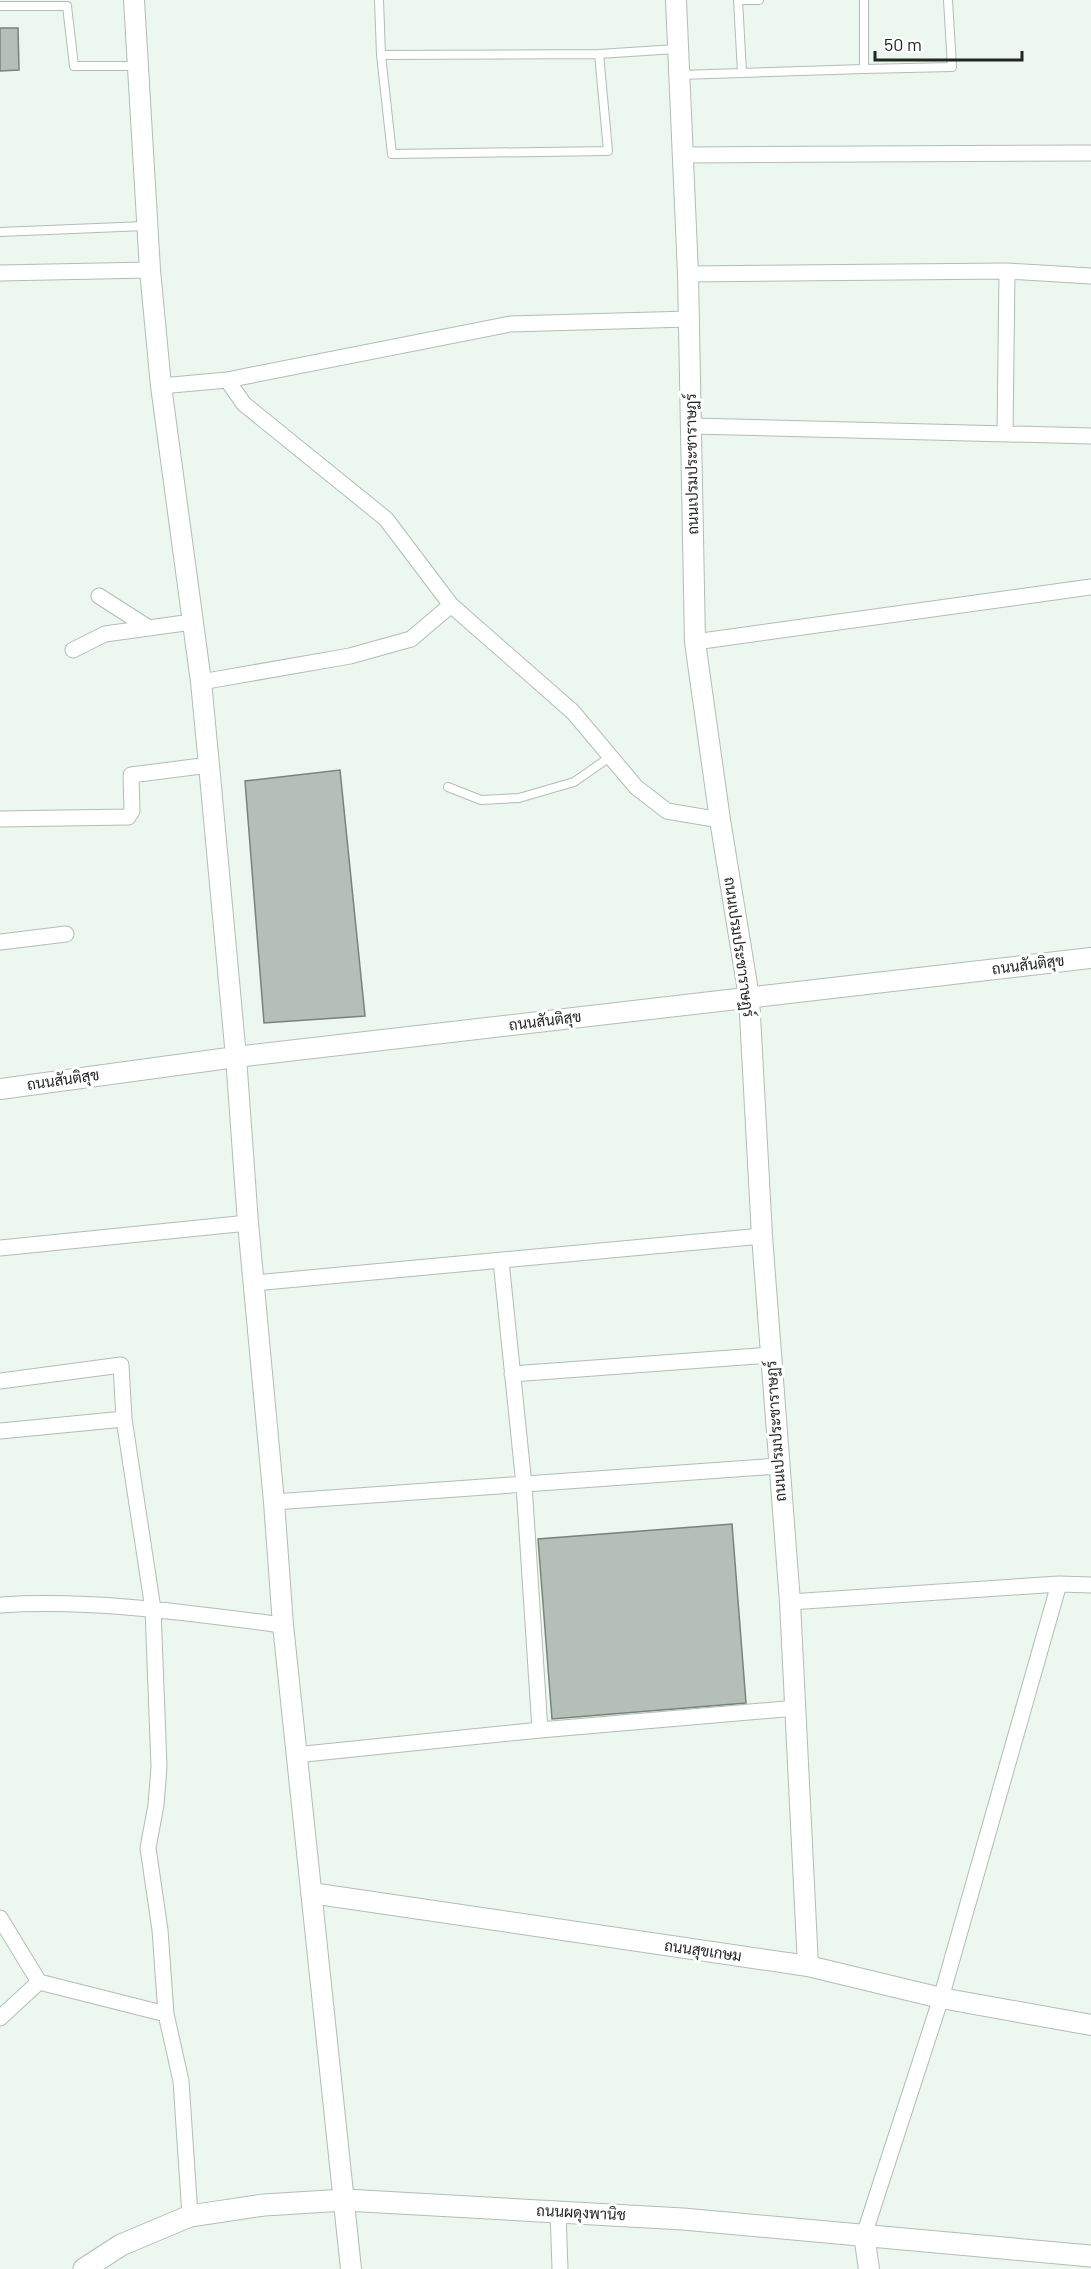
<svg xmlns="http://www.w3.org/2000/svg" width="1091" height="2269" font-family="Barlow,Sarabun,sans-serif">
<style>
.building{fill:#b4c0b7;stroke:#78837b;stroke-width:1.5}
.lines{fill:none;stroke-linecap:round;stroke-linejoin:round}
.service-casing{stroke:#b2bdb5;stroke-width:10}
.minor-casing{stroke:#b2bdb5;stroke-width:17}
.tertiary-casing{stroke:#b2bdb5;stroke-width:22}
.secondary-casing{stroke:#b2bdb5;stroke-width:23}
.service{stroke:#fff;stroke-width:8}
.minor{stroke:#fff;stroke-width:15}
.tertiary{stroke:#fff;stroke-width:20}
.secondary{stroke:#fff;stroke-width:21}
.labels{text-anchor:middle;stroke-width:6;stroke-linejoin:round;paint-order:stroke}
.street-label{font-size:15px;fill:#232724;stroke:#fff}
</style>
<rect width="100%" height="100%" fill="#ebf7ef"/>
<!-- building -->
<path class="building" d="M0 28H18L19 70 0 71Z
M340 770 365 1016 264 1023 245 781Z
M732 1524 746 1703 552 1719 538 1539Z"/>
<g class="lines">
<defs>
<path id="service" d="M379 0 381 55 392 154 608 151 599 54
M0 6H67L74 66H138
M381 55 599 54 676 49
M864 69 952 67 948 0
M742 72 738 0H759
M680 75 864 69V0
M0 232 145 226
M448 787 481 800 519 798 574 782 610 757"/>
<path id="minor" d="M684 155 1091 153
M0 273 150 270
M688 274 1007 271 1091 276
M227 380 244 404 386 519 451 605 573 712 636 787 667 811 720 820
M161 386 227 380 510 324 689 319
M692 426 1091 436
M1005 434 1007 271
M99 596 149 628
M695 642 1091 587
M73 650 105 634 192 622
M201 682 350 656 411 639 451 605
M0 819 128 817 132 811 131 775 209 765
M0 942 66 934
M0 1248 248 1223
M501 1261 524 1485 540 1730
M254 1283 762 1236
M512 1374 770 1355
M0 1381 121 1365 124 1419 153 1609 159 1767 156 1805 148 1848 160 1930 166 2014 181 2081 190 2216
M0 1431 124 1419
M274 1502 778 1466
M790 1602 1059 1584 1091 1585
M0 1605C95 1599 189 1613 283 1625
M295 1755 540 1730 796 1708
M0 1918 39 1982 166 2014
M0 2018 39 1982
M558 2211 560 2269
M864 2235 941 1998 1059 1584"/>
<path id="tertiary" d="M134 0 150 270 161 386 201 682 209 765 236 1057 248 1223 274 1502 283 1625 351 2269
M676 0 688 274 695 642 720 820 749 997 762 1236 790 1602 808 1966
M0 1089 236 1057 1091 958
M311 1893 808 1966 941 1998 1091 2025
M864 2235 869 2269"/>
<path id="secondary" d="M84 2269 121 2245 190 2216 264 2205 345 2200 683 2219 1091 2256"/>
</defs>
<!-- service casing -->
<use href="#service" class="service-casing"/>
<!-- minor casing -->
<use href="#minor" class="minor-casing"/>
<!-- tertiary casing -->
<use href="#tertiary" class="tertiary-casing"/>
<!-- secondary casing -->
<use href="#secondary" class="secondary-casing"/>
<!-- service -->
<use href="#service" class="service"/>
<!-- minor -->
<use href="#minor" class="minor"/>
<!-- tertiary -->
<use href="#tertiary" class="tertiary"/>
<!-- secondary -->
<use href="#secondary" class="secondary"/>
</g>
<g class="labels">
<!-- street labels -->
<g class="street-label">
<text transform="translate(692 464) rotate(-91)" y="5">ถนนเปรมประชาราษฏร์</text>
<text transform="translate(739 947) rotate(82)" y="5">ถนนเปรมประชาราษฏร์</text>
<text transform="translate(1028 965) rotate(-7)" y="5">ถนนสันติสุข</text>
<text transform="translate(545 1021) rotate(-7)" y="5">ถนนสันติสุข</text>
<text transform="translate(63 1080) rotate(-8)" y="5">ถนนสันติสุข</text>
<text transform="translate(776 1431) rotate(-94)" y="5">ถนนเปรมประชาราษฏร์</text>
<text transform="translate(703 1951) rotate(8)" y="5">ถนนสุขเกษม</text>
<text transform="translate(581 2213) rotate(3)" y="5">ถนนผดุงพานิช</text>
</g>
</g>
<!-- scale -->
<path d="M875 51v9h147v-9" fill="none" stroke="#232724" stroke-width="3"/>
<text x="884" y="51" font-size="18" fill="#232724" stroke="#ffffff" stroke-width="4.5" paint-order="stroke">50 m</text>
</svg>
